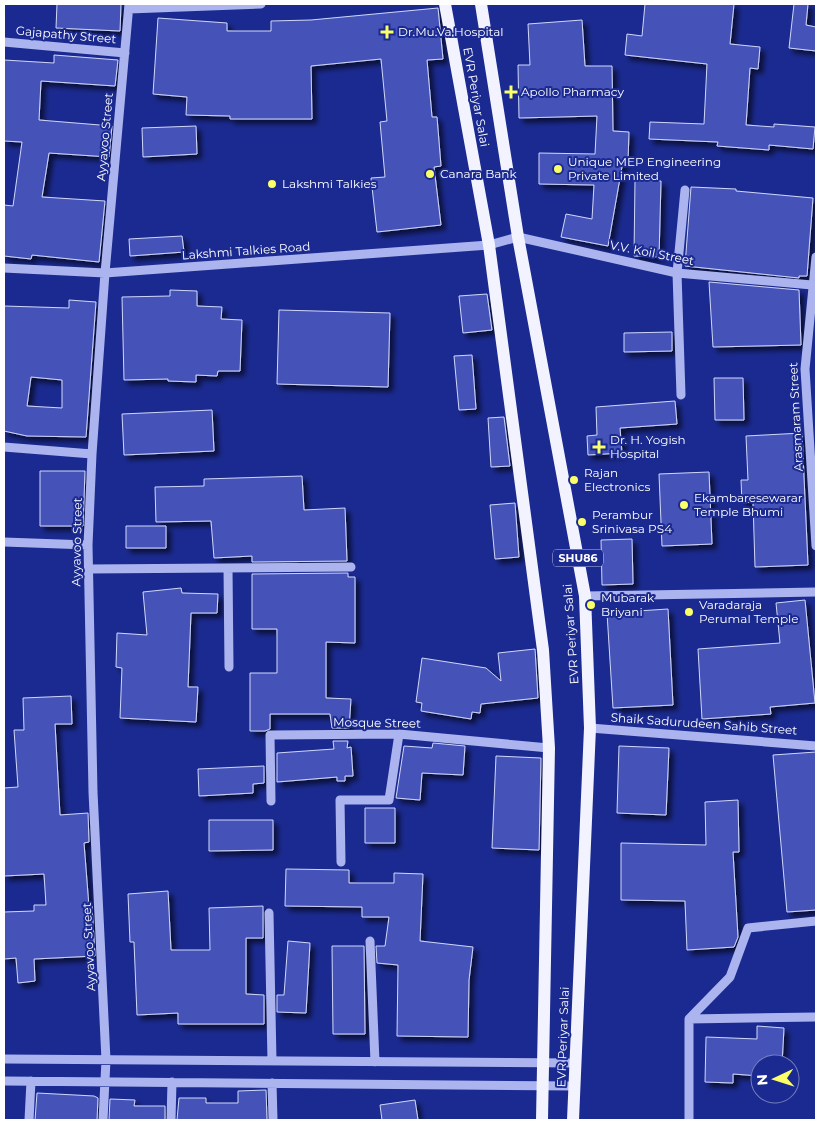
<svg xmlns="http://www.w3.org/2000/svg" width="820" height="1124" font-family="Montserrat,sans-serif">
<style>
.building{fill:#4453b8;stroke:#d1d7fa;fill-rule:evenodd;filter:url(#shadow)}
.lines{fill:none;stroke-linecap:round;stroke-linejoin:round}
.minor{stroke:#abb4ee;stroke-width:9}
.major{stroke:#f2f3ff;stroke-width:12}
.poi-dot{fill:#fbff68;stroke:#1b2a90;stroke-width:2}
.labels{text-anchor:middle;stroke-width:4;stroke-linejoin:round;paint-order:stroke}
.shield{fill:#1b2a90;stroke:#bbbfde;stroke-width:1}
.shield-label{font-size:11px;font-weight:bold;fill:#fff}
.poi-label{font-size:12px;fill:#fff;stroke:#1b2a90;text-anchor:start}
.street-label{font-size:12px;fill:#fff;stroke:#1b2a90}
</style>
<defs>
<filter id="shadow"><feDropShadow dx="4.5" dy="4.5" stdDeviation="2.5" flood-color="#0009"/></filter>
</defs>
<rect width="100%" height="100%" fill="#1b2a90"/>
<!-- building -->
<path class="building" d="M57 4H121L120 31 56 28Z
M645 4H734L730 44 760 47 758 69 750 68 746 125 774 127V124L815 127 813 149 769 145V150L717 146 718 142 649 139 650 122 704 124 707 64 625 55 627 34 642 36Z
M794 4H808L806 25 816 27V51L789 48Z
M438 8 443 59 427 60 432 117H437L441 166 434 167 441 225 377 232 371 178 385 177 380 122 387 121 381 59 311 66 312 119H230V116L186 115 187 97 153 94 158 18 227 23V31H271V21L311 20Z
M582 20 585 66H612L613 131 629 132 628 161H623L608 246 561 237 566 214 592 219 594 185 539 184V153L595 154 597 116 519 118 518 65H530L528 24Z
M54 55 118 60 115 86 41 81 39 120 112 126 109 157 49 153 42 197 105 201 99 262 32 255 31 259 4 256V205L13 206 22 142 4 141V60L54 63Z
M196 126 197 154 143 157 142 128Z
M635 180 661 181 659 257 634 256Z
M691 187 736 189V191L813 198 807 276H799V278L685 266Z
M182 236 184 252 130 256 129 239Z
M709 282 799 290 801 345 713 347Z
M170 290 197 291V306L222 307 221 319 242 320 240 371H218L217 376 196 375V382L168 381V379L124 380 122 297 170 296Z
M487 294 492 330 463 333 459 296Z
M69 300 96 302 86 437 27 436 4 431V306L69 308ZM31 377 62 380V408L27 406Z
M279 310 390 313 388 387 277 384Z
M672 332V351L624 352V333Z
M472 355 476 409 459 410 454 356Z
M714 378H743L744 420H715Z
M675 401 677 424 620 428 622 453 588 455 587 436 597 435 596 407Z
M212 410 214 451 124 455 122 414Z
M504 417 510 466 491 467 488 418Z
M802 433 808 565 755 567 753 502 742 503 741 480H748L746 436Z
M40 471H85L83 526H40Z
M709 472 712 544 662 546 659 474Z
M302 476 304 510 345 508 347 561 252 562V556L214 558 211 521 156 522 155 487 204 486V479Z
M515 503 519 557 495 559 490 505Z
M126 526H166V548H126Z
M632 539 633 584 602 585 601 540Z
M348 573V577H355V643L326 642V698L351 699 349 728H332L330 714H270V729L265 731H250V673H277V629H252V574Z
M181 588 182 593 218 594 217 613H191L188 687H198L196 722 120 718 122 668 116 667 117 633 147 635 143 592Z
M805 600 815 703 770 707 771 714 702 719 698 649 780 643 776 603Z
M668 609 673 705 613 708 607 613Z
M535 649 538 698 481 704 480 713 472 712 471 719 421 711 422 703 416 702 422 658 486 668 501 681 498 653Z
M71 696 72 724H55L60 815 88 813 89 842 84 843 89 907 92 906 95 956 34 959 35 981 18 983 16 958 4 959V912L34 911V905H46L44 874 4 876V788L18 787 14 730H24L23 698Z
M333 741H348L347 748 351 747 353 776H345V781H337V777L277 782V753L334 749Z
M433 743 465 746 463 775 422 773 420 800 396 798 404 746 432 748Z
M619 746 669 748 666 815 617 813Z
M816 752V910L787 912 773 755Z
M496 756 541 758 539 850 492 848Z
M264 766V783L253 784V793L199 796 198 769Z
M738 800 739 852H733L738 937 734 947 687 950 685 901 621 900V843L706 845 705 802Z
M365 808H395V843H365Z
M209 820H273V850L209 851Z
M286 869 349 870V883H394V873L423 874 420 941 473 947 469 980 468 1037 397 1036 398 965 377 963 376 946H385L389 917H362V907L285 906Z
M168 891 171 950H210L209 908 263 906V938H246V994L264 995V1024H178V1013L137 1015 134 942H130L128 894Z
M288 941 310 943 306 1013 277 1012V995H284Z
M332 946H364L365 1034H333Z
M757 1026 784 1028 782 1064H760V1076L733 1074V1083L705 1082 706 1037 757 1039Z
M266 1090 267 1120H177L179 1098H206V1103H238V1091Z
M37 1093 94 1096 98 1098 97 1120H35Z
M110 1099 135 1100 134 1106H165V1120H109Z
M415 1100 418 1120H382L380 1105Z"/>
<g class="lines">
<!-- minor -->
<path class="minor" d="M129 9 261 4
M4 42 125 53
M816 257 805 369 816 546
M4 268 105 273 489 245 518 237 677 273 812 285
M681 395 677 273 685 190
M4 447 92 454
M4 542 88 545
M228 568 229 667
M89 569 351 567
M585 596 816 592
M590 728 816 746
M271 801 270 735 399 734 549 748
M341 862 340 800H389L399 734
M269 913 272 1061
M370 941 375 1062
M689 1019 816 1017
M4 1059 575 1063
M4 1081 575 1086
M272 1083 273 1120
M29 1120 31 1081
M103 1120 106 1060 93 792 88 545 92 454 105 273 129 4
M171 1120 172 1082
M689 1120V1019L730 977 748 928 816 921"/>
<!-- major -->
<path class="major" d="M445 4 489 245 543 650 549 748 542 1120
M481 4 518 237 585 596 590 728 573 1120"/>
</g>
<!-- markers -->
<g class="poi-dot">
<path d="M384.5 24.5h5v5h5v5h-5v5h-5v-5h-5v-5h5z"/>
<path d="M508.5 84.5h5v5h5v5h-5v5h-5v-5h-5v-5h5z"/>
<circle cx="558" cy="169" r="5"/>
<circle cx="430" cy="174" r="5"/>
<circle cx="272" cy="184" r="5"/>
<path d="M596.5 439.5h5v5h5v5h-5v5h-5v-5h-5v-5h5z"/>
<circle cx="574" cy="480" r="5"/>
<circle cx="684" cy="505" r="5"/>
<circle cx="582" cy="522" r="5"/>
<circle cx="591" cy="605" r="5"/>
<circle cx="689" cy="612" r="5"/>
</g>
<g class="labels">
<!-- shield labels -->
<rect class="shield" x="553" y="549.5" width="50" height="17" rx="4"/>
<g class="shield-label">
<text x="578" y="562">SHU86</text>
</g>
<!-- poi labels -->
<g class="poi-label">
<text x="398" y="36">Dr.Mu.Va.Hospital</text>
<text x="521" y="96">Apollo Pharmacy</text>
<text x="568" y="166">Unique MEP Engineering<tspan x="568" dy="14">Private Limited</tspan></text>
<text x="440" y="178">Canara Bank</text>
<text x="282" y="188">Lakshmi Talkies</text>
<text x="610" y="444">Dr. H. Yogish<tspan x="610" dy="14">Hospital</tspan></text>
<text x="584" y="477">Rajan<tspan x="584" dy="14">Electronics</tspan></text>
<text x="694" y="502">Ekambaresewarar<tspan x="694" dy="14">Temple Bhumi</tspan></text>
<text x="592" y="519">Perambur<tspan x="592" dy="14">Srinivasa PS4</tspan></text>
<text x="601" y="602">Mubarak<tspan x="601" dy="14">Briyani</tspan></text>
<text x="699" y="609">Varadaraja<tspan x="699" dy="14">Perumal Temple</tspan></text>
</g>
<!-- street labels -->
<g class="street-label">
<text transform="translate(66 35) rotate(5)" y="4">Gajapathy Street</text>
<text transform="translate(476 97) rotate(80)" y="4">EVR Periyar Salai</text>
<text transform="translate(105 137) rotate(-85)" y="4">Ayyavoo Street</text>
<text transform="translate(246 251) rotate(-4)" y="4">Lakshmi Talkies Road</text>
<text transform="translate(652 253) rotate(11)" y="4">V.V. Koil Street</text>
<text transform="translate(796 417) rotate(-93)" y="4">Arasmaram Street</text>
<text transform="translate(77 542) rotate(-89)" y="4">Ayyavoo Street</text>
<text transform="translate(571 634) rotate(-94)" y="4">EVR Periyar Salai</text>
<text transform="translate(377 723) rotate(1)" y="4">Mosque Street</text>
<text transform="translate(704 724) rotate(4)" y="4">Shaik Sadurudeen Sahib Street</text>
<text transform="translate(89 947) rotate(-93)" y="4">Ayyavoo Street</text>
<text transform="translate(563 1037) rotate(-88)" y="4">EVR Periyar Salai</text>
</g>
</g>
<!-- border -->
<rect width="820" height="1124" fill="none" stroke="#ffffff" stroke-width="10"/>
<!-- north arrow -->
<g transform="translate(775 1079) rotate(266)"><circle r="24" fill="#1b2a90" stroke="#767fbc"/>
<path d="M0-4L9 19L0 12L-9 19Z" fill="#fbff68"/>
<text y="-8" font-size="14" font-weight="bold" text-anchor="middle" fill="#ffffff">N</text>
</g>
</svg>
